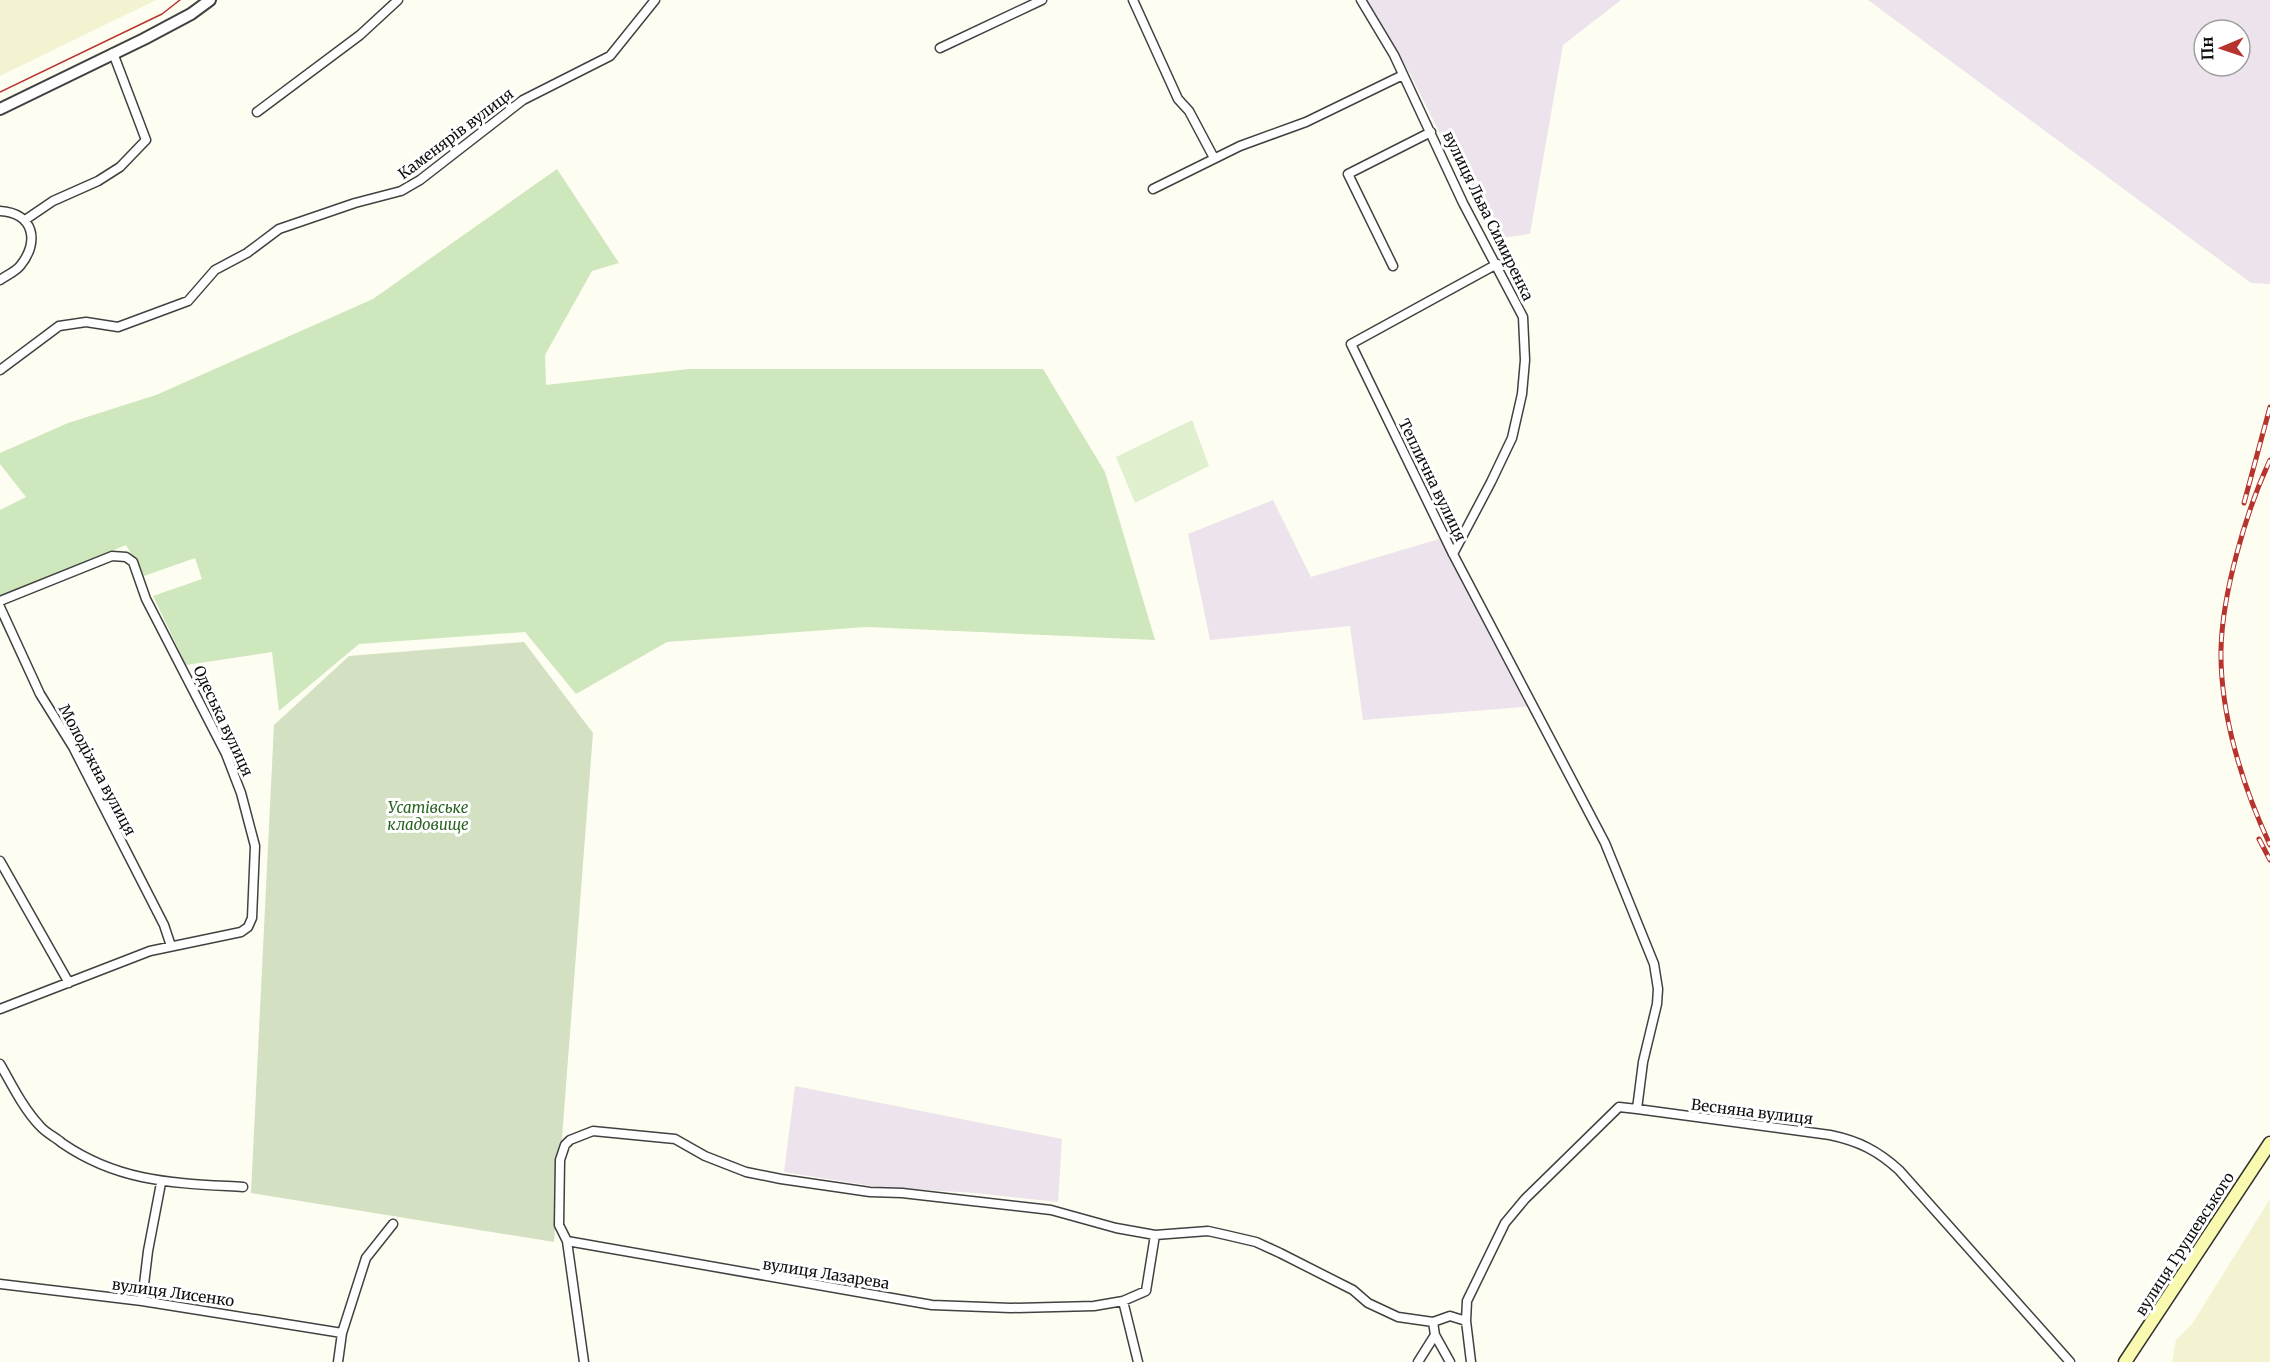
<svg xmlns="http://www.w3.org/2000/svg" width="2270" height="1362" font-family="Merriweather,serif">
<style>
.industrial{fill:#ece3ec;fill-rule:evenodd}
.farmland{fill:#f3f3d2}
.green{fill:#cee7bc}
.cemetery{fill:#d3e0c2}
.pitch{fill:#e0efcd}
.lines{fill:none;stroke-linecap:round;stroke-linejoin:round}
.minor-casing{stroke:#414141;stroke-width:11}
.tertiary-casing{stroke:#414141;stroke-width:14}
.secondary-casing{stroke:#303030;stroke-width:15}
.minor{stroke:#fff;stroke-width:8}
.tertiary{stroke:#fff;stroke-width:10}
.secondary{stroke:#faf9b0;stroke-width:12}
.tram{stroke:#b7342e;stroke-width:1.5}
.rail-casing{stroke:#b7342e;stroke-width:5}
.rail{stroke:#fff;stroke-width:3;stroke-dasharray:9;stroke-linecap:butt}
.labels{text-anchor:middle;stroke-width:6;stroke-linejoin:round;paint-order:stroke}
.street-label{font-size:15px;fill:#0e0e0e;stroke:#fff}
.park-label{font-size:15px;font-style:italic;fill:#296322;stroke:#fff}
</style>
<rect width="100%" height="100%" fill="#fefdf1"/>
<!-- industrial -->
<path class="industrial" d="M1365 0H1621L1563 45 1530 234 1493 239 1409 72Z
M1868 0H2270V284L2251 283ZM2204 30H2240V66H2204Z
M1273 500 1311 577 1439 539 1534 706 1363 720 1350 626 1210 640 1188 534Z
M795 1086 1062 1139 1058 1202 975 1193 879 1187 784 1172Z"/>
<!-- farmland -->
<path class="farmland" d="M0 0H156L0 76Z
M2270 1199V1362H2172L2176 1340 2192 1324Z"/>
<!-- green -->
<path class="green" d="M557 169 619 263 592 271 545 355 546 385 689 369H1043L1105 472 1155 640 866 627 667 642 576 694 525 632 359 644 279 711 272 652 186 665 153 596 202 579 195 558 144 576 126 545 0 597V510L26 497 0 464V453L68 423 156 395 373 299Z"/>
<!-- cemetery -->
<path class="cemetery" d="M524 642 593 733 554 1242 251 1193 274 725 349 656Z"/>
<!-- pitch -->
<path class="pitch" d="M1192 420 1209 466 1135 503 1116 457Z"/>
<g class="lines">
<defs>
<path id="minor" d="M1133 0 1178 99 1189 111 1214 158
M1361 0 1394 55 1463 203 1523 317 1525 360 1522 394 1512 438 1491 482 1453 554
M940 48 1042 0
M257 112 360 35 398 0
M1153 189 1240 146 1306 122 1403 75
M0 211C34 213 40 242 20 266 15 272 7 275 0 280
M25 220 53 201 98 181 120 167 146 140 113 53
M1497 264 1351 344 1453 554 1605 843 1654 964 1658 989 1657 1004 1643 1062 1637 1109 1830 1135C1859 1141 1878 1151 1899 1170L2070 1362
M1393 266 1348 174 1431 132
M0 370 59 326 86 322 118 327 188 301 215 270 247 253 279 229 355 203 401 191 420 180 523 100 610 56 655 0
M0 601 112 556 126 557 133 562 146 599 226 754 241 793 255 846 252 918 248 927 241 932 150 951 0 1009
M0 607 40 694 73 747 164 925 171 946
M0 861 69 983
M0 1064C12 1085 23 1108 40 1126 46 1133 55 1137 62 1143 120 1183 176 1183 243 1187
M567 1241 559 1225 560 1160 565 1145 570 1140 593 1131 675 1139 705 1156 746 1172 781 1179 870 1192 902 1193 1051 1210 1116 1228 1155 1235 1208 1231 1226 1235 1256 1242 1280 1253 1353 1290 1368 1303 1398 1317 1433 1322 1450 1316 1466 1321 1471 1362
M0 1284 142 1301 342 1333
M142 1301 148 1251 161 1183
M1123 1301 1138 1362
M1466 1321 1467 1301 1505 1223 1525 1199 1619 1107 1637 1109
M1433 1322 1435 1335 1450 1362
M338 1362 342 1333 366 1258 393 1224
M584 1362 567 1241 932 1305 1011 1308 1094 1306 1123 1301 1146 1291 1155 1235
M1418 1362 1435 1335"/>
<path id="tertiary" d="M0 109 144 39 191 14 210 0"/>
<path id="secondary" d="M2125 1362 2270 1143"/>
</defs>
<!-- minor casing -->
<use href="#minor" class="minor-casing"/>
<!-- tertiary casing -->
<use href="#tertiary" class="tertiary-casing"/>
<!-- secondary casing -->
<use href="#secondary" class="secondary-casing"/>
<!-- minor -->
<use href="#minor" class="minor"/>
<!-- tertiary -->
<use href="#tertiary" class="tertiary"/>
<!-- secondary -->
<use href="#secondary" class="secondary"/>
<!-- tram -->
<path class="tram" d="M0 92 162 14 180 0"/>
<defs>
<path id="rail" d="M2270 460C2246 511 2222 594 2221 650 2220 715 2243 787 2270 845
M2244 503 2270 407
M2259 839 2270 860"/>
</defs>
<!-- rail casing -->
<use href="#rail" class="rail-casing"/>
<!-- rail -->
<use href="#rail" class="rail"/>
</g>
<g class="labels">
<!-- street labels -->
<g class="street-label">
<text transform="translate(456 134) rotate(-37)" y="5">Каменярів вулиця</text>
<text transform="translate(1488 216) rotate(64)" y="5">вулиця Льва Симиренка</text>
<text transform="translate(1432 480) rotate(64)" y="5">Теплична вулиця</text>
<text transform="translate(223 721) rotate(65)" y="5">Одеська вулиця</text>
<text transform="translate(97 770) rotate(62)" y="5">Молодіжна вулиця</text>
<text transform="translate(1752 1112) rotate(7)" y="5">Весняна вулиця</text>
<text transform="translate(2185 1244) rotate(-57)" y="5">вулиця Грушевського</text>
<text transform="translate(826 1274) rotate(9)" y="5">вулиця Лазарева</text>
<text transform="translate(173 1293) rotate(8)" y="5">вулиця Лисенко</text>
</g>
<!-- park labels -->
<g class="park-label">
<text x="428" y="813">Усатівське<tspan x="428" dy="17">кладовище</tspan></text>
</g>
</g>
<!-- north arrow -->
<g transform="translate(2222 48) rotate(268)"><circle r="28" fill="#ffffff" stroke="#9f9f9f" stroke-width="1.5"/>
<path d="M0-4.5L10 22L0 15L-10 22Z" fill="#b7342e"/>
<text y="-9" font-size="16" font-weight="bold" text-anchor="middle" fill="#0e0e0e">Пн</text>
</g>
</svg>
